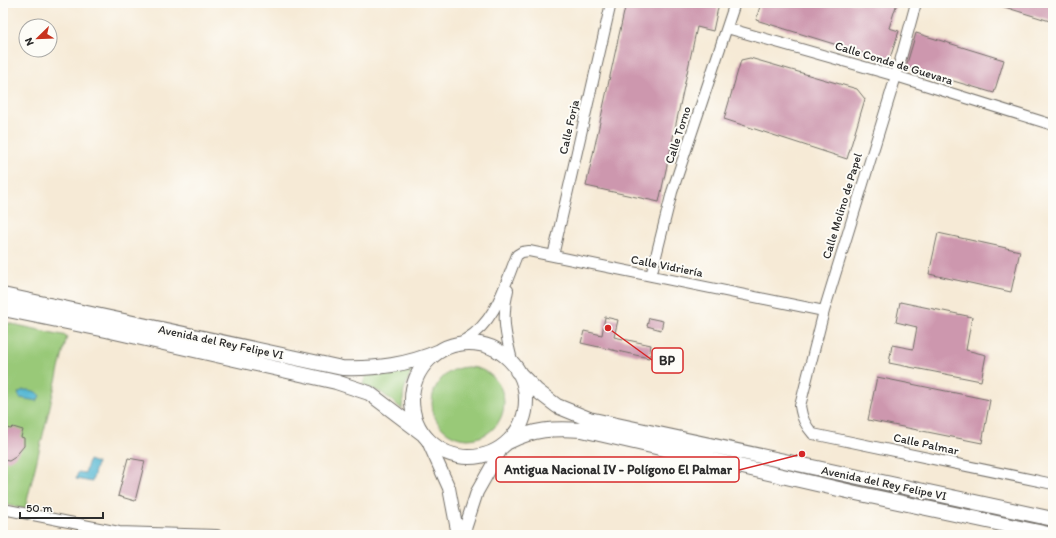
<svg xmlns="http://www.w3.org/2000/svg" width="1056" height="538" font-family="Itim,sans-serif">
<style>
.green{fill:#99c978;stroke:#627a52}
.water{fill:#54b7d3;stroke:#40717f}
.building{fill:#cd97ae}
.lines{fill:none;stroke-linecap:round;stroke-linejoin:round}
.minor-casing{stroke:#726e67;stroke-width:12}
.tertiary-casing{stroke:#726e67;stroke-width:14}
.secondary-casing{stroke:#726e67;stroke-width:16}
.minor{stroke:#fff;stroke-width:10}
.tertiary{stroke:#fff;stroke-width:12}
.secondary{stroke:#fff;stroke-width:14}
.labels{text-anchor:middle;stroke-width:4;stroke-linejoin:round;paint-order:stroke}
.street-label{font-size:12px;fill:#2b2b2b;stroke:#fdfcf7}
.leader{fill:none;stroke:#d62828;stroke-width:1.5}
.callout-dot{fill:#d62828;stroke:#fdfcf7;stroke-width:1.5}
.callout{fill:#fdfcf7;stroke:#d62828;stroke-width:1.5}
.callout-label{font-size:13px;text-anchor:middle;font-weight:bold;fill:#2b2b2b}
</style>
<rect width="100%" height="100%" fill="#fdfcf7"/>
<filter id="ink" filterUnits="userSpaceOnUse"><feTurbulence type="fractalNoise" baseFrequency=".025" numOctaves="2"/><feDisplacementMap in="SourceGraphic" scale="8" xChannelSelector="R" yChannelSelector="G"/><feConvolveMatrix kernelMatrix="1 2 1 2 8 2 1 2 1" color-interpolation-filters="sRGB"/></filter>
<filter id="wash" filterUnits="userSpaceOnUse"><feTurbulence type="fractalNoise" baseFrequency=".012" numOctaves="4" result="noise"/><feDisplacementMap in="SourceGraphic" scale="16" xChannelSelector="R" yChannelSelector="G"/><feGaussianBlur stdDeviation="0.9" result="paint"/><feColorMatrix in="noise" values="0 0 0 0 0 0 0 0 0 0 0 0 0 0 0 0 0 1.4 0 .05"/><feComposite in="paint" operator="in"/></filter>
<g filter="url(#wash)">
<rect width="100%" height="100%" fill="#f6ead6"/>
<!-- green -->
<path class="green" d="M3 322 67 336 25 509 3 504Z
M432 403a36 36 0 1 1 72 0a36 36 0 1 1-72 0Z
M412 369 404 390 402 409 382 393 363 385 366 374H391Z"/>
<!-- water -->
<path class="water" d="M23 390C30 390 36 390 40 396L37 401 20 398 18 393Z
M89 460 97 463 92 482 76 479 78 472 85 473Z"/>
<g id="blocks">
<!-- building -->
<path class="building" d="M626 3H719L713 31 697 27 659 202 586 186Z
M761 3H897L889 28 899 31 889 61 756 20Z
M998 3H1053V22L998 5Z
M916 33 1004 60 994 93 906 67Z
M750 58 857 89 865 99 847 159 724 119 741 60Z
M938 233 1020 251 1011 292 929 274Z
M900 302 972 317 966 350 986 355 981 381 889 363 892 345 913 349 917 327 896 322Z
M605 317 618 320 614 337 651 345 649 358 581 343 584 331 602 335Z
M649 318 663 321 661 330 647 326Z
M877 377 990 400 982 443 868 420Z
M3 427 11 429 13 427 23 430 21 437 24 438V446L14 458 9 461 3 460Z
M128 458 145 461 135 501 118 496Z"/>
</g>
</g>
<g filter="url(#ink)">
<use href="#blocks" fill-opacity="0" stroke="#726e67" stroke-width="1"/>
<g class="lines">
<defs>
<path id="minor" d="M916 3 896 76 824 311 800 406C802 418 805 425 813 434L1053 484
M727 28 896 76 1053 125
M553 256 611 3
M651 276 672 192 735 3
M508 290C501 318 506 337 513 364
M452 346C457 344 462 342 466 339 496 322 505 284 517 255L522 252 529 251 824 311
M3 509 119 532 217 535"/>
<path id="tertiary" d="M426 437 449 488 458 535
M463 535 477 492 503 446"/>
<path id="secondary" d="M3 295 342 368C377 369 407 365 440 351
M3 309 106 330 336 382 369 393 423 434
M412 400a57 57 0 1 1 114 0a57 57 0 1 1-114 0Z
M517 371 536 390 557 406 589 419 1053 519
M508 442C534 429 553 428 582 430L856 493 1053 535"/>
</defs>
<!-- minor casing -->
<use href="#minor" class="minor-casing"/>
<!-- tertiary casing -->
<use href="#tertiary" class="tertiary-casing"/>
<!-- secondary casing -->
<use href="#secondary" class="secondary-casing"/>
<!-- minor -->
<use href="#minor" class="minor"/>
<!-- tertiary -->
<use href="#tertiary" class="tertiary"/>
<!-- secondary -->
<use href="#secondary" class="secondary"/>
</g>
</g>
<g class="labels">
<!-- street labels -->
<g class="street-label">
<text transform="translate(894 63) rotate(17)" y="4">Calle Conde de Guevara</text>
<text transform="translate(569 127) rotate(-77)" y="4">Calle Forja</text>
<text transform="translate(678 135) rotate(-72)" y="4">Calle Torno</text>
<text transform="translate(842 206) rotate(-73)" y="4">Calle Molino de Papel</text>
<text transform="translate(667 266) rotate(11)" y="4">Calle Vidriería</text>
<text transform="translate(221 342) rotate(12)" y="4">Avenida del Rey Felipe VI</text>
<text transform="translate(926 444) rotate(12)" y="4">Calle Palmar</text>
<text transform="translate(884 483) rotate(12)" y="4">Avenida del Rey Felipe VI</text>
</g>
</g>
<!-- callouts -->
<path class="leader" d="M608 328L652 360M802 454L739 470"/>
<g class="callout-dot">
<circle cx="608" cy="328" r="4"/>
<circle cx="802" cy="454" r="4"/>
</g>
<g class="callout">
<rect x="652" y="348" width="31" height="25" rx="4"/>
<rect x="496" y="457" width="243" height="25" rx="4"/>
</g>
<g class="callout-label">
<text x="667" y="365">BP</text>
<text x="618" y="474">Antigua Nacional IV - Polígono El Palmar</text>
</g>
<!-- margin -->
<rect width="1056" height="538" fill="none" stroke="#fdfcf7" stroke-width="16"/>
<!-- north arrow -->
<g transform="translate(38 38) rotate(247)"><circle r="19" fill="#fdfcf7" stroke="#a9a8a5"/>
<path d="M0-3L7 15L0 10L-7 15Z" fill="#c8321e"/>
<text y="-6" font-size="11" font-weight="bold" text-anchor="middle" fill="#2b2b2b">N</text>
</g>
<!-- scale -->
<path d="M20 512v6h83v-6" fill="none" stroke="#2b2b2b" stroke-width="2"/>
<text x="26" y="512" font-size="12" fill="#2b2b2b" stroke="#fdfcf7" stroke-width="3" paint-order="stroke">50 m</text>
</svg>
